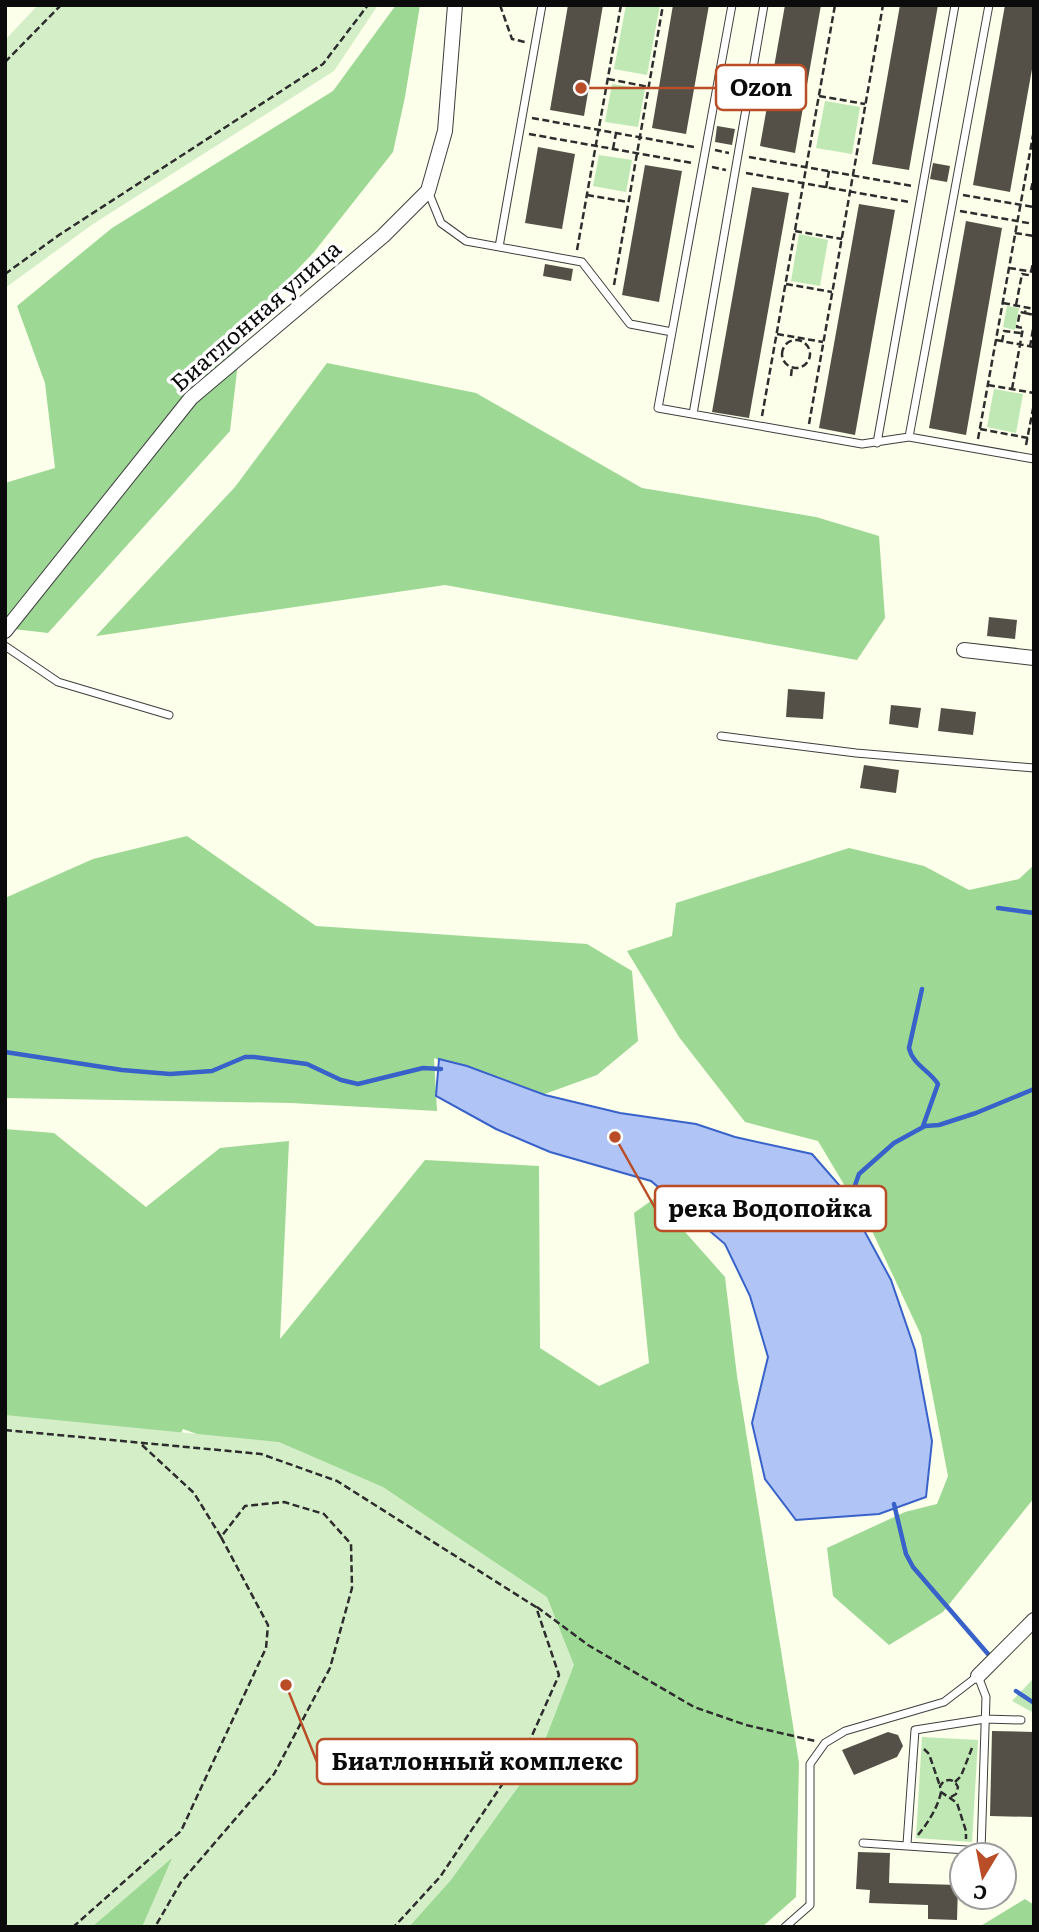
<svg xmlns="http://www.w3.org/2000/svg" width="1039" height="1932" font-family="Literata,serif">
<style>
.green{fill:#bfe8b5}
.forest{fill:#9ed895}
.pitch{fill:#d4efc7}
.water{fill:#b0c5f5;stroke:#3862ca;stroke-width:2}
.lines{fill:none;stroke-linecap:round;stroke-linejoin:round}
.stream{stroke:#3862ca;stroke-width:4.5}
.building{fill:#545048}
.service-casing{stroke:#3e3e3e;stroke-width:9}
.minor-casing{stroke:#3e3e3e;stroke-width:16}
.path{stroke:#2d2d2d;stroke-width:2.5;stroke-dasharray:7 3.5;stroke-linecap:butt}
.service{stroke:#fff;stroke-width:7}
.minor{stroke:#fff;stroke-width:14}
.labels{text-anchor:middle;stroke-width:7;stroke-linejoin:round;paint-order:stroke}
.street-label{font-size:23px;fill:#0b0b0b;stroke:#fff}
.leader{fill:none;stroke:#b84d27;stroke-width:2.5}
.callout-dot{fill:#b84d27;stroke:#fff;stroke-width:2.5}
.callout{fill:#fff;stroke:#b84d27;stroke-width:2.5}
.callout-label{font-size:24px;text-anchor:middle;font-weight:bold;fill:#0b0b0b}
</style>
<rect width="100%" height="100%" fill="#fcffea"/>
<!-- green -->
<path class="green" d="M626 5H660L647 75 614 69Z
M612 84 645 89 638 127 605 122Z
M825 101 860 107 852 154 816 148Z
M599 155 632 160 626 192 593 186Z
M799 234 828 240 820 286 791 281Z
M1007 306 1019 308 1015 330 1003 327Z
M994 389 1023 394 1016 433 987 427Z
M1034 1678V1713L1012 1701Z
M922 1737 978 1740 972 1842 916 1838Z"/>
<!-- forest -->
<path class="forest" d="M396 5H420L405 97 393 152 314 252 242 328 230 431 48 633 5 628V483L55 468 45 383 17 306 112 228 333 91Z
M327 363 476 393 642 488 816 517 879 536 885 618 857 660 445 585 96 636 235 487Z
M187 836 316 926 587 944 632 971 638 1041 597 1075 542 1095 496 1085 434 1058 437 1111 291 1103 5 1098V898L93 859Z
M849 848 924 866 969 890 1019 879 1034 865V1498L943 1612 889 1645 833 1596 827 1548 905 1512 937 1504 948 1476 921 1335 873 1233 818 1141 745 1122 679 1037 627 951 672 936 676 903Z
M5 1129 54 1133 146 1207 220 1148 289 1141 280 1339 425 1160 539 1166 540 1348 599 1386 649 1363 634 1213 655 1198 725 1277 737 1376 799 1763 796 1897 762 1927H5V1484L109 1502 119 1622 123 1802 155 1822 153 1668 156 1509 185 1499 219 1442 183 1429 158 1479 131 1480 5 1445Z
M1025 1899 1034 1905V1927H979Z"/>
<!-- pitch -->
<path class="pitch" d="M38 5H378L334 71 93 224 5 288V40Z
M5 1415 279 1442 383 1487 547 1597 574 1665 537 1761 451 1880 409 1927H142L172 1858 92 1927H5Z"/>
<!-- water -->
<path class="water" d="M439 1059 467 1066 545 1095 620 1113 696 1124 735 1137 812 1154 840 1186 891 1280 915 1350 932 1441 926 1497 879 1514 796 1520 765 1479 752 1423 768 1357 750 1296 725 1244 651 1181 550 1152 496 1129 436 1096Z"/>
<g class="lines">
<!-- stream -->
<path class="stream" d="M998 908 1034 913
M922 989 909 1048C913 1065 929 1070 938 1084L923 1126
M5 1052 122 1070 170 1074 212 1071 245 1057H254L307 1064 341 1080 358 1084 423 1068 441 1069
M847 1208 859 1174 894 1143 925 1126 939 1125 976 1113 1034 1089
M894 1504 906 1554 913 1567 988 1654
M1016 1691 1034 1703"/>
</g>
<!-- building -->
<path class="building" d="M568 5H603L584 116 550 110Z
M673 5H709L686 134 652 128Z
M785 5H821L795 153 760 146Z
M900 5H938L909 170 872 164Z
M1005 5H1034V58L1010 192 973 185Z
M717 126 735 129 732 145 715 142Z
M538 147 575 154 562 229 525 223Z
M933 163 950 166 947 182 930 179Z
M645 165 682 171 659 302 622 295Z
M752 187 789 193 749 418 712 412Z
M859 204 895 210 855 435 819 428Z
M966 221 1002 228 966 435 929 428Z
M545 264 573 269 571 281 543 276Z
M989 617 1017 620 1015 639 987 636Z
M788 689 825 692 823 719 786 717Z
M891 705 921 708 918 728 889 724Z
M941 708 976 712 973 735 938 731Z
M864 765 899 770 896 793 860 788Z
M992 1731 1034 1732V1817L990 1816Z
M888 1732 898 1735 903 1746 897 1757 854 1775 842 1750Z
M858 1852 890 1853 889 1883 958 1885 957 1920 928 1919V1905L869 1903 870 1890 856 1889Z"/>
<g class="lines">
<defs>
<path id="service" d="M428 191 441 223 466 241 582 262 630 324 672 332 732 5
M499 247 542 5
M672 332 658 408 862 444 909 437 1034 459
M693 414 764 5
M909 437 989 5
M877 443 955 5
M5 646 58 682 169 715
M721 736 856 753 1034 768
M907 1844 915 1730 985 1719 1021 1720
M785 1927 810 1905V1764L825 1743 845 1731 944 1702 978 1676 986 1697 981 1851 863 1843"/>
<path id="minor" d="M5 631 191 398 383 236 428 191 445 131 455 5
M964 650 1034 658
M978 1676 1034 1620"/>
</defs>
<!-- service casing -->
<use href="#service" class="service-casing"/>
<!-- minor casing -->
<use href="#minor" class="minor-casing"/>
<!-- path -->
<path class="path" d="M500 5 512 39 525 42
M5 62 61 5
M608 79 649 87
M819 96 865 104
M532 118 694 147
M529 134 692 163
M613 149 616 133
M715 150 729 153
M749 157 912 186
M712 167 726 170
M746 173 909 202
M826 188 829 171
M1031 190 1034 176
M587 195 628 202
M963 195 1034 207
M960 211 1034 224
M795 231 842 239
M1015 233 1034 236
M577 250 621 5
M1009 268 1034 272
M1031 272 1034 258
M5 274 59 235 323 64 368 5
M786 284 832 292
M614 285 663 5
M1003 303 1034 309
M1016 305 1022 274 1034 276
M1025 313 1034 315
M777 334 823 342
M996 340 1034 347
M782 354a14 14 0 1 1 28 0a14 14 0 1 1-28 0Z
M1002 342 1004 331 1021 333
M1030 347 1034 323
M791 376 792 367
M988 385 1034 393
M1012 389 1023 328 1017 327 1020 312 1025 313 1026 307
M762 416 835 5
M809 424 883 5
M980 429 1028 438
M978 439 1034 130
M1026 445 1034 404
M5 1430 261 1454 337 1481 536 1607 559 1675 526 1749 440 1877 394 1927
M142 1445 194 1493 221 1537
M537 1607 588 1645 694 1707 746 1725 815 1741
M924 1749 929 1754 940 1786
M955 1782 961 1776 972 1748
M951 1797 956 1794 958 1787C954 1780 951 1779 944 1781L940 1786 941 1792 957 1803 966 1831V1839
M918 1835C928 1823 938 1807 941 1792
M73 1927 181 1831 266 1648 268 1625 221 1537 245 1506 284 1502 324 1514 351 1544 352 1588 330 1668 274 1774 181 1882 155 1927"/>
<!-- service -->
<use href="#service" class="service"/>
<!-- minor -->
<use href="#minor" class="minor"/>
</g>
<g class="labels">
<!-- street labels -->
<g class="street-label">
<text transform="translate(256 316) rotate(-41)" y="8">Биатлонная улица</text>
</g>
</g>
<!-- callouts -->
<path class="leader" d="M581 88L716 88M615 1137L655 1208M286 1685L317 1762"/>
<g class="callout-dot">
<circle cx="581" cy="88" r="7"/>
<circle cx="615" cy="1137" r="7"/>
<circle cx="286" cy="1685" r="7"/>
</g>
<g class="callout">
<rect x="716" y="65" width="90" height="45" rx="7"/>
<rect x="655" y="1186" width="231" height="45" rx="7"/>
<rect x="317" y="1739" width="320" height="45" rx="7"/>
</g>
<g class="callout-label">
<text x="761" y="96">Ozon</text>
<text x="770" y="1217">река Водопойка</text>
<text x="477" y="1770">Биатлонный комплекс</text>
</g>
<!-- border -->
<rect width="1039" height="1932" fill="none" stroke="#0b0b0b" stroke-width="14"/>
<!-- north arrow -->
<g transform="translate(983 1876) rotate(190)"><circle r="33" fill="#ffffff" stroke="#9d9d9d" stroke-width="2"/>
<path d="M0-5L12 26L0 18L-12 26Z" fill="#b84d27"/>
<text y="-10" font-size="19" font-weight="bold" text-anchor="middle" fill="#0b0b0b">С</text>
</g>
</svg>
